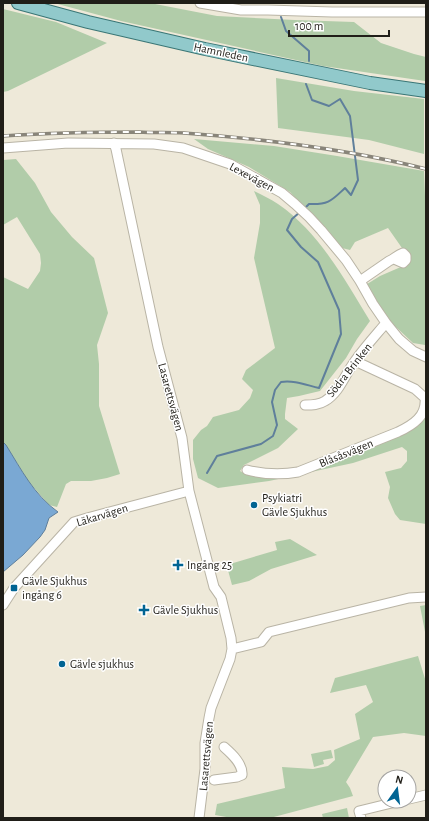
<svg xmlns="http://www.w3.org/2000/svg" width="429" height="821" font-family="'Alegreya Sans',sans-serif">
<style>
.green{fill:#b1cca9}
.water{fill:#7aa8d3;stroke:#5f7f9b}
.lines{fill:none;stroke-linecap:round;stroke-linejoin:round}
.stream{stroke:#5f7f9b;stroke-width:2}
.minor-casing{stroke:#b9b4a5;stroke-width:11}
.major-casing{stroke:#3a7676;stroke-width:14}
.minor{stroke:#fff;stroke-width:9}
.major{stroke:#91c9cb;stroke-width:12}
.rail-casing{stroke:#89857a;stroke-width:3.5}
.rail{stroke:#fff;stroke-width:2;stroke-dasharray:6;stroke-linecap:butt}
.poi-dot{fill:#016493;stroke:#fff;stroke-width:1.5}
.labels{text-anchor:middle;stroke-width:3;stroke-linejoin:round;paint-order:stroke}
.street-label{font-size:12px;fill:#201e18;stroke:#fff}
.poi-label{font-size:12px;fill:#201e18;stroke:#fff;text-anchor:start}
</style>
<rect width="100%" height="100%" fill="#eee9d9"/>
<!-- green -->
<path class="green" d="M54 3H150L217 16 295 20 354 22 381 43 414 54 426 57 425 81 323 66 121 21Z
M3 9 56 22 107 43 8 91 3 92Z
M276 78 354 91 424 99V154L369 140 278 128Z
M194 139 274 146 337 156 424 171 426 221 425 345 413 343 397 328 386 322 364 286 380 276 410 263V255L407 250 402 248 388 228 355 242 350 250 338 247 290 192 249 167 208 149Z
M16 159 35 183 51 212 72 237 94 258 108 313 97 345 99 364V406L120 474 107 478 91 481H71L66 484 57 507 49 505 28 481 6 445 3 442V277L28 289 40 271 41 263 40 254 17 217 3 225V160Z
M254 191C262 195 271 199 278 204 319 232 345 280 370 321L357 339 346 358 320 391 299 396 287 398 285 414V419L298 429 278 448 244 465 240 471 245 474 294 473 426 415V524L400 520 395 514 388 498 390 487 385 472 401 468 407 461V451L402 447 353 463 269 481 218 488 198 478 193 459V440L201 430 207 426 213 417 239 410 250 398 253 390 242 379 246 370 275 348 254 258 260 223V205Z
M290 539 317 555 271 569 249 581 232 585 226 563 230 564 277 550 275 542Z
M426 605V637L420 606Z
M418 656 426 682V736L404 733 373 737 346 782 350 788 353 796 270 818H232L215 815 217 804 285 788 282 767 313 769 328 766 335 760 334 750 360 739 355 714 373 702 366 685 330 693 335 678Z
M331 750 333 758 323 760 324 764 314 767 311 754Z
M347 808 349 818H323L322 814Z"/>
<!-- water -->
<path class="water" d="M3 442 6 445C21 469 34 495 58 512L49 518 45 530 40 537 23 555 3 572Z"/>
<g class="lines">
<!-- stream -->
<path class="stream" d="M281 17 286 31 309 51V61
M304 209 309 204C329 205 332 200 345 188L351 195 358 180 350 116 340 99 329 106 312 100 306 84
M207 473 217 456 261 444 273 436 277 425 272 402 275 390 281 382C294 380 306 385 319 388L341 334 339 310 318 262 301 247 287 230 292 219 300 212"/>
<defs>
<path id="minor" d="M200 3 241 10H268L332 12H426
M114 143 116 149 158 347 182 438 189 491 214 587 221 597 231 638 232 649 230 659 211 708 209 718 205 743V769L199 818
M3 148 68 143 154 144 183 148 230 164 282 193 295 204 309 217 321 230 346 260 360 281 373 304 386 323 399 339 413 351 426 357
M360 281 389 261C394 259 397 255 403 253L406 256V260L403 263 394 259
M305 405C312 405 319 405 325 401 340 392 345 374 355 361 364 348 375 336 386 323
M247 470C263 474 281 475 298 472L398 432C413 425 427 416 425 398L415 389 355 361
M3 605 14 588 74 522 87 518 189 491
M232 649 261 642 269 632 409 598 426 597
M214 780 237 777 242 775C243 764 232 754 224 747
M409 799 426 795
M361 818 359 811 400 801"/>
<path id="major" d="M18 3 88 22 205 49 370 83 426 91"/>
</defs>
<!-- minor casing -->
<use href="#minor" class="minor-casing"/>
<!-- major casing -->
<use href="#major" class="major-casing"/>
<!-- minor -->
<use href="#minor" class="minor"/>
<!-- major -->
<use href="#major" class="major"/>
<defs>
<path id="rail" d="M3 136C48 133 93 132 139 132 154 133 169 132 184 133 265 139 347 149 426 169"/>
</defs>
<!-- rail casing -->
<use href="#rail" class="rail-casing"/>
<!-- rail -->
<use href="#rail" class="rail"/>
</g>
<!-- markers -->
<g class="poi-dot">
<circle cx="254" cy="505" r="4"/>
<path d="M176 559h4v4h4v4h-4v4h-4v-4h-4v-4h4z"/>
<rect x="10" y="584" width="8" height="8" rx="2"/>
<path d="M142 604h4v4h4v4h-4v4h-4v-4h-4v-4h4z"/>
<circle cx="62" cy="664" r="4"/>
</g>
<g class="labels">
<!-- street labels -->
<g class="street-label">
<text transform="translate(221 52) rotate(12)" y="4">Hamnleden</text>
<text transform="translate(252 177) rotate(28)" y="4">Lexevägen</text>
<text transform="translate(349 370) rotate(-52)" y="4">Södra Brinken</text>
<text transform="translate(171 397) rotate(75)" y="4">Lasarettsvägen</text>
<text transform="translate(346 453) rotate(-22)" y="4">Blåsåsvägen</text>
<text transform="translate(102 515) rotate(-17)" y="4">Läkarvägen</text>
<text transform="translate(206 756) rotate(-85)" y="4">Lasarettsvägen</text>
</g>
<!-- poi labels -->
<g class="poi-label">
<text x="262" y="502">Psykiatri<tspan x="262" dy="14">Gävle Sjukhus</tspan></text>
<text x="187" y="569">Ingång 25</text>
<text x="22" y="585">Gävle Sjukhus<tspan x="22" dy="14">ingång 6</tspan></text>
<text x="153" y="614">Gävle Sjukhus</text>
<text x="70" y="668">Gävle sjukhus</text>
</g>
</g>
<!-- border -->
<rect width="429" height="821" fill="none" stroke="#201e18" stroke-width="8"/>
<!-- north arrow -->
<g transform="translate(397 789) rotate(14)"><circle r="19" fill="#ffffff" stroke="#a6a5a3"/>
<path d="M0-3L7 15L0 10L-7 15Z" fill="#016493"/>
<text y="-6" font-size="11" font-weight="bold" text-anchor="middle" fill="#201e18">N</text>
</g>
<!-- scale -->
<path d="M289 30v6h100v-6" fill="none" stroke="#201e18" stroke-width="2"/>
<text x="295" y="30" font-size="12" fill="#201e18" stroke="#ffffff" stroke-width="3" paint-order="stroke">100 m</text>
</svg>
